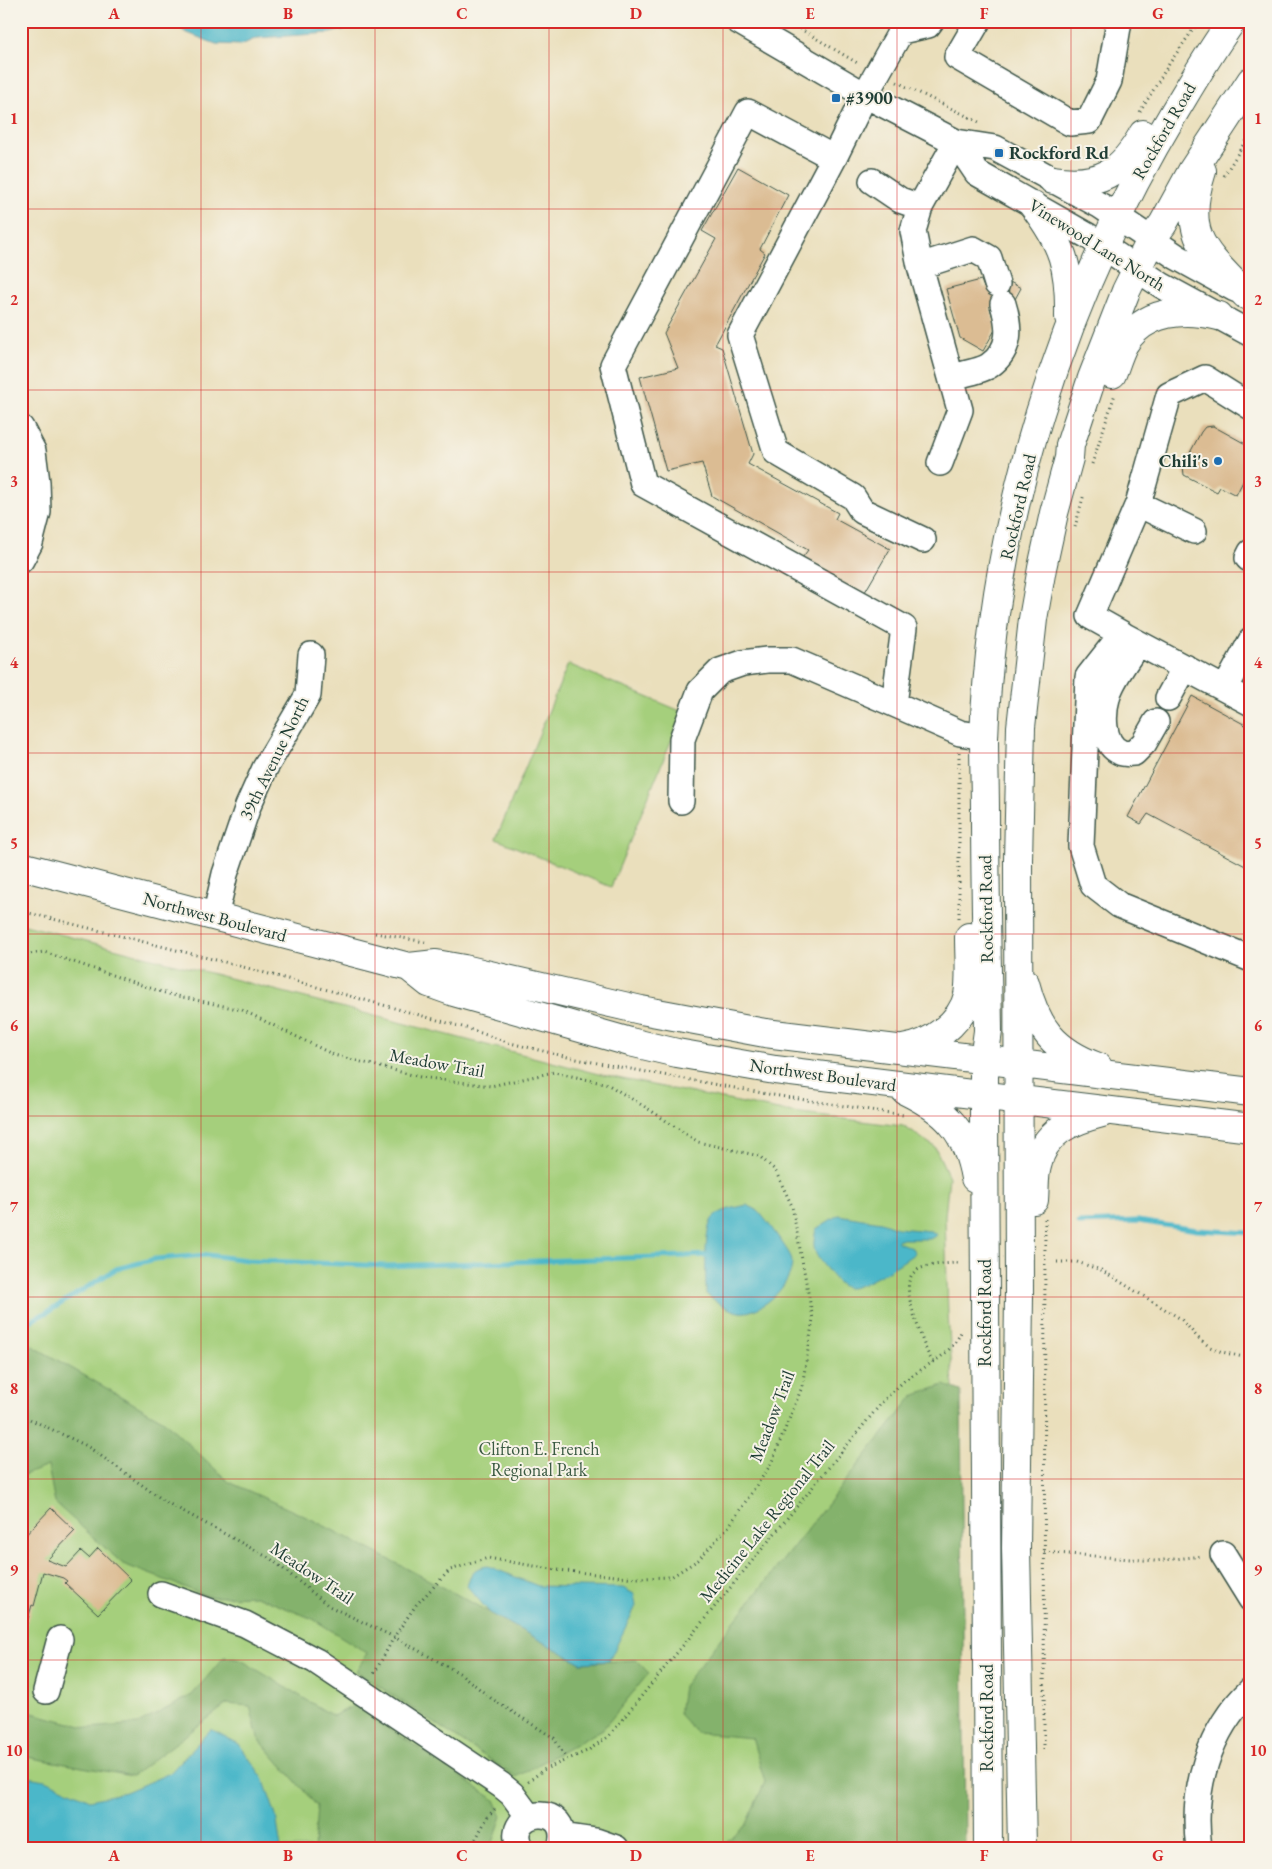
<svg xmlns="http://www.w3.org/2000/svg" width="1272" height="1869" font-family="'EB Garamond',serif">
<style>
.green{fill:#a5cf7c;stroke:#628658}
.forest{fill:#84b26c;stroke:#527850}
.water{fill:#4cb7c9;stroke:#367a7e}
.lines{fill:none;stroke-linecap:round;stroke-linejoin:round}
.stream{stroke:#4cb7c9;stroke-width:5}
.building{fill:#dbbc93}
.minor-casing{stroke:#3d5548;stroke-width:28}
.major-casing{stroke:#3d5548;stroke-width:30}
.path{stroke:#3d5548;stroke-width:3;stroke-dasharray:1 4;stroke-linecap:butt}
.minor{stroke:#fff;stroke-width:25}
.major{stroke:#fff;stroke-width:28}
.grid{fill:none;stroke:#d62828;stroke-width:1;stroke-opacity:0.55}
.poi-dot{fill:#1f6fb2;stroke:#f7f3e8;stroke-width:2}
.labels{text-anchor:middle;stroke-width:4;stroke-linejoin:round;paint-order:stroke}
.poi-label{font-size:18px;font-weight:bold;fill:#1f3d34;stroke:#f7f3e8;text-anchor:start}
.street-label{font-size:18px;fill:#1f3d34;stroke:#f7f3e8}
.park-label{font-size:18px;fill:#3a5a42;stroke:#f7f3e8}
.neatline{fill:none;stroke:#d62828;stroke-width:2}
.grid-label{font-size:16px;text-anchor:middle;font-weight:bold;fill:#d62828}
</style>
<rect width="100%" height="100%" fill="#f7f3e8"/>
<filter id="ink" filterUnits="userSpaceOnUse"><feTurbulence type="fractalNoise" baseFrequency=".02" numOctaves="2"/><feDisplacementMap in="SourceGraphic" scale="10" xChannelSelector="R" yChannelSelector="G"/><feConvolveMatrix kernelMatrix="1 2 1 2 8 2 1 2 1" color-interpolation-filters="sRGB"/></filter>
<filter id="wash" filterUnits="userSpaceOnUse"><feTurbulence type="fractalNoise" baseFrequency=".0096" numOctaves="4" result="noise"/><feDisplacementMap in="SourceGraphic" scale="20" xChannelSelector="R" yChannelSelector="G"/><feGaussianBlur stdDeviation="1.12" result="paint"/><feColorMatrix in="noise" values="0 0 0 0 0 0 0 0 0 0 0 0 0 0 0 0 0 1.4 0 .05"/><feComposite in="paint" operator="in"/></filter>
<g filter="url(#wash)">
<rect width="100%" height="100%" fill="#eadfbc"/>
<!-- green -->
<path class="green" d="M568 664 683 712 611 887 496 839Z
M21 924 602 1075 793 1113 903 1126 935 1147 949 1177 945 1216 948 1315 954 1400V1848H21Z"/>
<!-- forest -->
<path class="forest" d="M31 1345 164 1421 229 1482 313 1520 456 1594 581 1663 636 1660 649 1673 603 1729 516 1777 356 1671 367 1653 313 1619 256 1596 210 1597 123 1564 55 1503 48 1466 21 1476V1346Z
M944 1385 961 1391 965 1848H719L745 1826 765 1782 752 1738 697 1733 679 1714 683 1686 913 1396Z
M224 1657 241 1660 333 1716 355 1705 495 1800 502 1816 491 1848H314L317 1806 258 1738 250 1706 227 1704 132 1776 21 1756V1710L89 1728 138 1724 192 1695Z"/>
<!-- water -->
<path class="water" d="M170 21H361L354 27 330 33 257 38 241 45 216 44 185 32Z
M747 1205C750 1207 754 1208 757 1210 762 1214 789 1251 791 1257 798 1279 762 1316 739 1312 727 1310 716 1301 706 1294 706 1278 703 1226 714 1217 723 1209 735 1208 747 1205Z
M838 1215 881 1222 897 1228 931 1231 937 1235 930 1239H898V1242L912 1248 915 1253C905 1261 858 1291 847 1288 837 1285 832 1275 825 1267 813 1252 812 1248 816 1229Z
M488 1566 538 1586 623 1588 634 1594 636 1606 609 1661 581 1663 490 1613 467 1586C472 1572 473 1568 488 1566Z
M211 1729 239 1744 263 1778 276 1816 281 1848H21V1776L46 1780 90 1800 126 1792 170 1773Z"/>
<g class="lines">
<!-- stream -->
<path class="stream" d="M1079 1223 1138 1221 1197 1230 1251 1233
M21 1326 51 1310 116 1269 155 1259 208 1255 247 1260 387 1266 713 1255"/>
</g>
<g id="blocks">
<!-- building -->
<path class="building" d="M738 167 788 195 760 249 765 253 715 345 722 348 753 454 748 464 838 513 835 519 890 549 862 597 799 562 808 550 712 496 702 463 666 471 640 377 678 368 664 333 716 239 702 231Z
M981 280 984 288 1008 281 1021 288 1014 301 990 308 996 328 983 351 960 338 946 289Z
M1213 426 1251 447V466L1236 495 1220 487 1217 492 1184 475 1183 466 1201 432 1205 427Z
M1192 696 1251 728V869L1148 814 1141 824 1128 817Z
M51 1508 75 1531 47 1560 66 1567 81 1551 89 1558 98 1548 131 1580 98 1614 65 1583 67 1581 63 1578 43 1572 34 1606 32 1605 23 1636 21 1635V1540Z"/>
</g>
</g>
<g filter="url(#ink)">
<use href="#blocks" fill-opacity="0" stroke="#3d5548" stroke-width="1"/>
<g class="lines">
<defs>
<path id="minor" d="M738 21 865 95 956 142 995 148 1101 206 1177 257 1235 289
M897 21 901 31 865 95 834 158 748 112 613 365 643 484 904 628 894 704 960 733 984 737
M978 21 957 57 1070 123 1089 121 1109 81 1119 21
M901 31 928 25 931 21
M956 142 977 173 1088 236 1161 285 1251 334
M834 158 740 335 776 452 853 497 862 511 923 540
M872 181 900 200 920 207 956 142
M920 207 913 231 920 266 960 410 940 463
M920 266 973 249 989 258 997 284
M952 377C962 374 982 371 990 365 1012 349 1010 327 1003 304
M1251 407 1205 378 1169 395 1138 504 1090 616 1122 634 1088 677 1081 846 1093 885 1119 905 1251 959
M21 428 33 451 37 482 38 512 30 543 21 560
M1138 504 1194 531
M1251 552 1248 558 1251 560
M1125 636 1251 703
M1138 643C1128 659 1114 676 1108 694 1103 711 1100 745 1122 753 1125 754 1130 753 1134 753L1144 743 1156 722
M1225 689 1251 641
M1168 698 1185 667
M681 801 682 739 700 691 720 671 743 663 767 660H792L894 704
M215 917 225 874 248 806 265 768 308 695 311 655
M1223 1554 1251 1599
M161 1594 245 1624 316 1661 501 1785 512 1794 529 1817
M46 1691 60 1639
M562 1836 596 1841 616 1848
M520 1848C501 1808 575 1800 560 1848
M1199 1848C1191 1791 1208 1730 1251 1690"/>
<path id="major" d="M1202 171C1181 236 1204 251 1246 295
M1053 180C1099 187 1121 173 1143 134
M1033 205C1063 244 1070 267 1069 317
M1112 374C1116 364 1119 353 1124 344 1145 310 1183 308 1219 316
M21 866 409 967 436 964 464 969 641 1010 765 1033 1251 1092
M409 967 429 983 454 992 630 1042 677 1053 775 1070 1251 1128
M1025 983C1036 1027 1054 1051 1098 1067
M903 1049C929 1046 962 1023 968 995 971 977 969 956 969 937
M906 1091C947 1111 967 1132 975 1178
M1034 1200C1035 1189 1034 1176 1037 1166 1044 1131 1071 1121 1102 1113
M988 1848 984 1114V1060L988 1031C987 958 985 885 985 812 985 788 984 762 984 738 992 518 1062 299 1175 111 1193 81 1211 50 1232 21
M1022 1848 1016 1548 1019 1295 1018 860 1021 727 1033 619 1042 568 1054 513 1069 458 1070 445 1092 378 1126 291 1151 240 1163 224 1192 171 1251 81"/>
</defs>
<!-- minor casing -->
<use href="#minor" class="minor-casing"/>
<!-- major casing -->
<use href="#major" class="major-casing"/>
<!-- path -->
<path class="path" d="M787 21 859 64
M897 82 981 123
M1140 112 1169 64 1199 21
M1224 176 1251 132
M1092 464 1115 394
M1075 527 1084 494
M21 911 236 965 405 1011 466 1028 510 1043 576 1059 773 1095 903 1115
M959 918V752
M375 933 425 942
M21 955 44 952 168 994 242 1010 334 1055 420 1077 491 1086 554 1072 607 1084 650 1110 698 1142 759 1156 775 1170 792 1206 813 1319 802 1387 771 1464 729 1526 698 1560 671 1577 636 1578 557 1570 488 1558 450 1570 416 1605 394 1637 373 1676
M1057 1262H1077L1101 1270 1181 1319 1198 1338 1210 1347 1222 1352 1251 1359
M933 1362C946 1354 956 1344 962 1330
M21 1415 87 1446 166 1502 271 1559 329 1606 394 1637 461 1674 492 1699 554 1738 566 1759
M1044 1552 1155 1561 1203 1556
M1044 1750 1045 1219
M528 1782 543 1770 587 1751 608 1737 884 1400 904 1381 933 1362C924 1349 920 1332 915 1318 899 1270 912 1265 958 1263
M471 1848 488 1816 496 1808"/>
<!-- minor -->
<use href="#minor" class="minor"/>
<!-- major -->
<use href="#major" class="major"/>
</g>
</g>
<!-- grid -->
<path class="grid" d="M201 21V1848M375 21V1848M549 21V1848M723 21V1848M897 21V1848M1071 21V1848M21 209H1251M21 390H1251M21 572H1251M21 753H1251M21 934H1251M21 1116H1251M21 1297H1251M21 1479H1251M21 1660H1251"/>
<!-- markers -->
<g class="poi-dot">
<rect x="831" y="93" width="10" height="10" rx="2.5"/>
<rect x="994" y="148" width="10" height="10" rx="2.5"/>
<circle cx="1218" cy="461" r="5"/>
</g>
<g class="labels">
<!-- poi labels -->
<g class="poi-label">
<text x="846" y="104">#3900</text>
<text x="1009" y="159">Rockford Rd</text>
<text x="1208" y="467" text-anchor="end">Chili's</text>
</g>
<!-- street labels -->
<g class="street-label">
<text transform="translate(1164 131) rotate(-60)" y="6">Rockford Road</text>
<text transform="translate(1097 245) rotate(32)" y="6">Vinewood Lane North</text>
<text transform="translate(1018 507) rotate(-77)" y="6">Rockford Road</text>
<text transform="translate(274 758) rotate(-64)" y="6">39th Avenue North</text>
<text transform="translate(986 909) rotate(-91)" y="6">Rockford Road</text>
<text transform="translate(215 917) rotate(15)" y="6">Northwest Boulevard</text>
<text transform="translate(437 1063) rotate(10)" y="6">Meadow Trail</text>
<text transform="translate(823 1075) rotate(8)" y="6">Northwest Boulevard</text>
<text transform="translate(985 1313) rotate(-90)" y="6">Rockford Road</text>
<text transform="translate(772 1416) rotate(-69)" y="6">Meadow Trail</text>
<text transform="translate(767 1521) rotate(-51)" y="6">Medicine Lake Regional Trail</text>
<text transform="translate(312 1573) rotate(34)" y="6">Meadow Trail</text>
<text transform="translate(987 1718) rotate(-90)" y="6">Rockford Road</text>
</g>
<!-- park labels -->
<g class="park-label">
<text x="539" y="1455">Clifton E. French<tspan x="539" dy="21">Regional Park</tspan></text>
</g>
</g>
<!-- margin -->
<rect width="1272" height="1869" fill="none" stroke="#f7f3e8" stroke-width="55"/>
<rect x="28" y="28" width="1216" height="1814" class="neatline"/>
<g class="grid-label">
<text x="114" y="19">A</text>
<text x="288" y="19">B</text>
<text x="462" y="19">C</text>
<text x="636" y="19">D</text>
<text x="810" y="19">E</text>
<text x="984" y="19">F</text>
<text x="1158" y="19">G</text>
<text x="14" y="124">1</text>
<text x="1258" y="124">1</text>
<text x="14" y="305">2</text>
<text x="1258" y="305">2</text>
<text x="14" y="487">3</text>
<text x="1258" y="487">3</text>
<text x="14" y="668">4</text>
<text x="1258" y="668">4</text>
<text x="14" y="849">5</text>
<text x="1258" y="849">5</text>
<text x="14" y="1031">6</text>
<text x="1258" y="1031">6</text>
<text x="14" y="1212">7</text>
<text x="1258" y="1212">7</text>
<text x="14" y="1394">8</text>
<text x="1258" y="1394">8</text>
<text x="14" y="1575">9</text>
<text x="1258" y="1575">9</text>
<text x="14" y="1756">10</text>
<text x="1258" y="1756">10</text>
<text x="114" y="1861">A</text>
<text x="288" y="1861">B</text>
<text x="462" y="1861">C</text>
<text x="636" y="1861">D</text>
<text x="810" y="1861">E</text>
<text x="984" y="1861">F</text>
<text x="1158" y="1861">G</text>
</g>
</svg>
